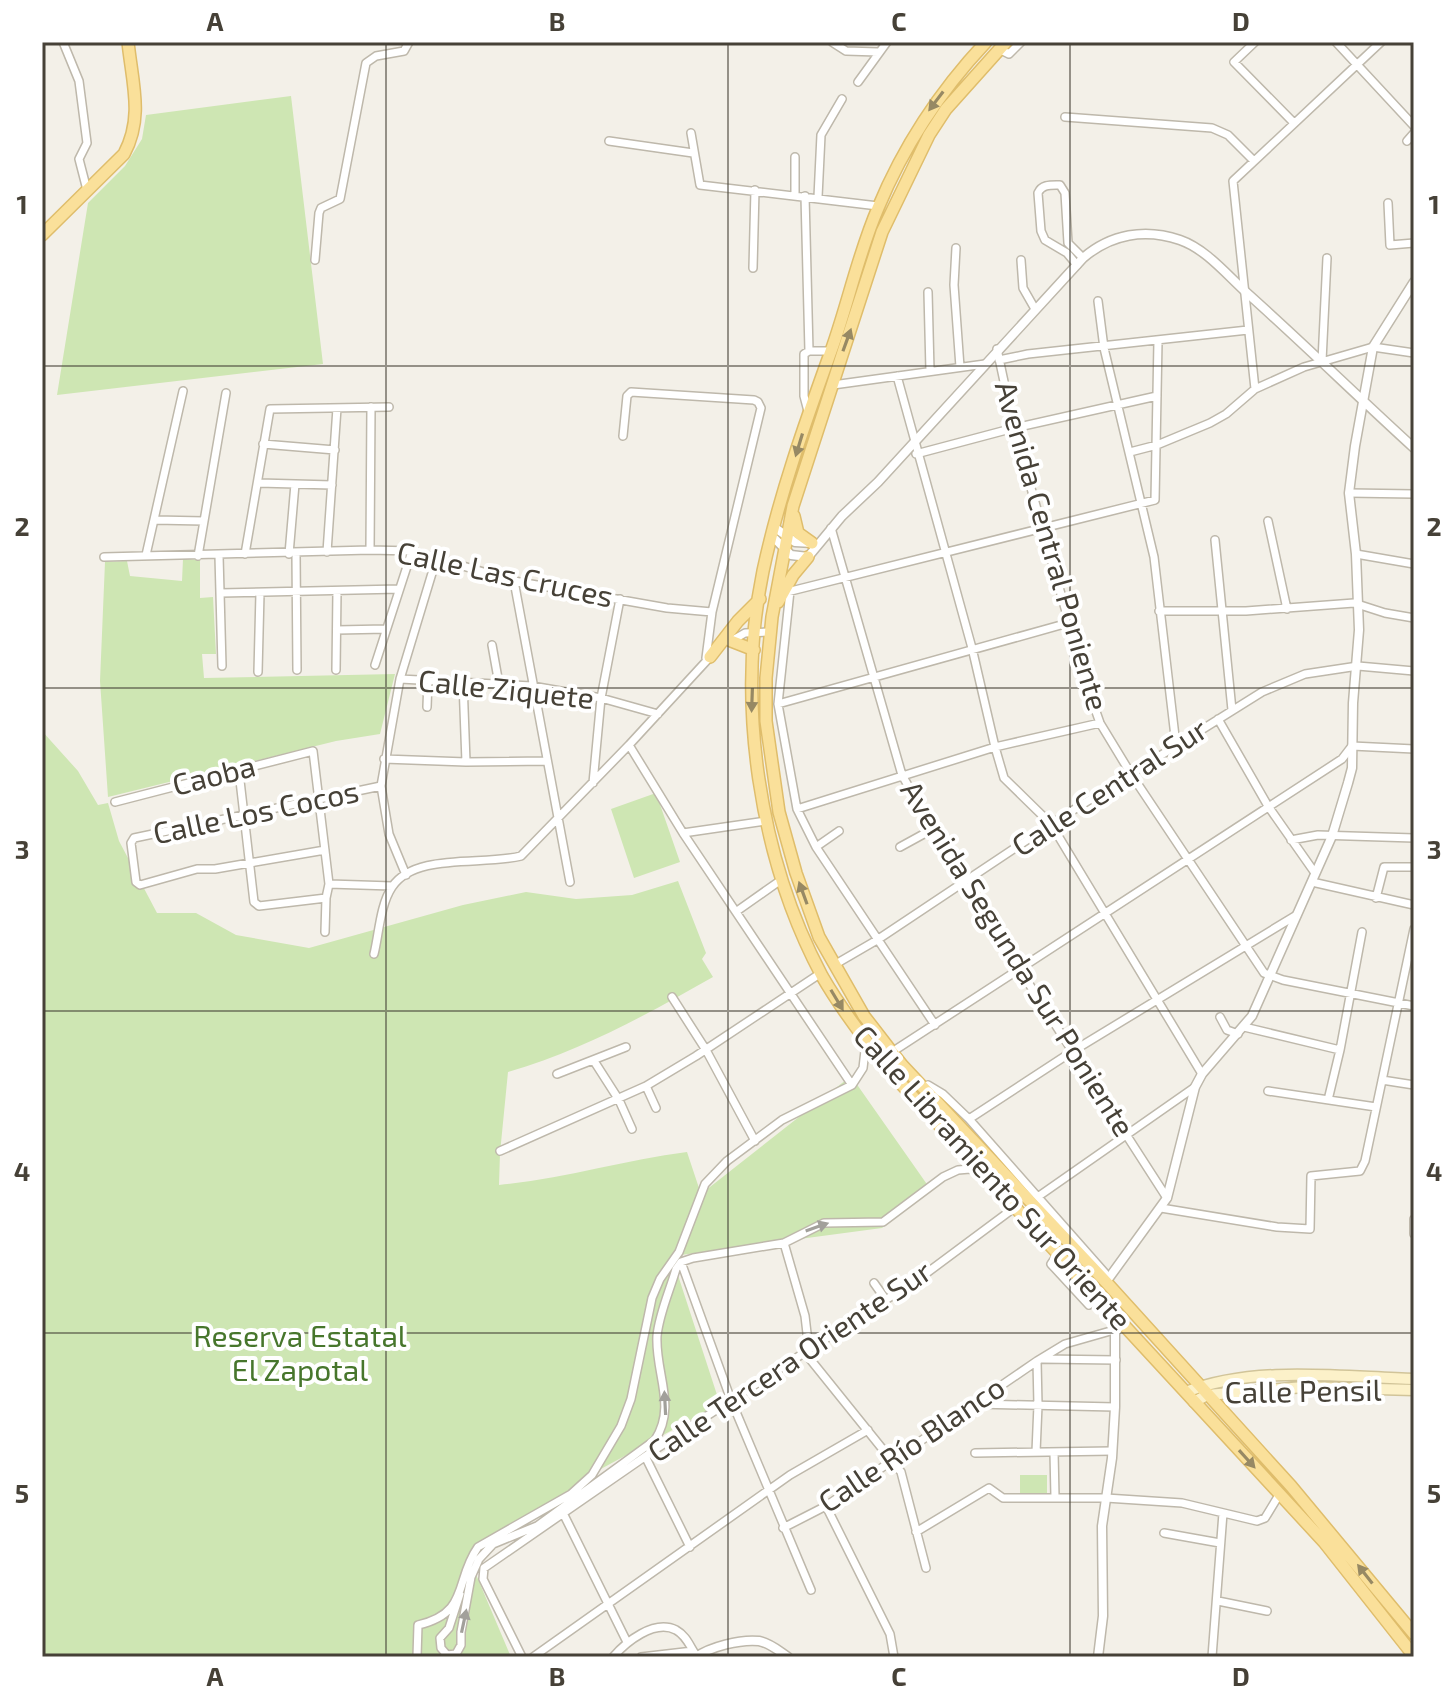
<svg xmlns="http://www.w3.org/2000/svg" width="1456" height="1699" font-family="'Exo 2',sans-serif">
<style>
.green{fill:#cee6b3}
.lines{fill:none;stroke-linecap:round;stroke-linejoin:round}
.minor-casing{stroke:#beb8ab;stroke-width:10}
.tertiary-casing{stroke:#beb8ab;stroke-width:11}
.secondary-casing{stroke:#d1c499;stroke-width:13}
.primary-casing{stroke:#dfbd6b;stroke-width:14}
.minor{stroke:#fff;stroke-width:7}
.tertiary{stroke:#fff;stroke-width:8}
.secondary{stroke:#fcf1c9;stroke-width:10}
.primary{stroke:#fae09a;stroke-width:11}
.oneway{fill:#978964}
.oneway2{fill:#a2a09b}
.grid{fill:none;stroke:#464137;stroke-width:2;stroke-opacity:0.55}
.labels{text-anchor:middle;stroke-width:8;stroke-linejoin:round;paint-order:stroke}
.street-label{font-size:30px;fill:#464137;stroke:#fff}
.park-label{font-size:30px;fill:#47762c;stroke:#fff}
.neatline{fill:none;stroke:#464137;stroke-width:3}
.grid-label{font-size:26px;text-anchor:middle;font-weight:bold;fill:#464137}
</style>
<rect width="100%" height="100%" fill="#f3f0e8"/>
<!-- green -->
<path class="green" d="M291 96 323 364 57 395 88 203 125 166 142 139 146 115Z
M183 559 200 560V598L213 597 216 654H202L204 678 395 674 380 734 336 741 108 797 100 681 105 562 127 561 130 576 182 581Z
M42 731 78 771 98 805 108 803 119 841 157 913H196L236 935 309 948 463 905 526 892 576 899 632 895 678 881 706 953 702 959 713 977C646 1015 583 1050 508 1072L500 1153 499 1185C563 1179 624 1160 687 1152L701 1194 851 1076 931 1190 882 1228 681 1255 675 1266 720 1404 599 1470 594 1479 550 1511 537 1517 523 1529 500 1538 472 1565 511 1657H42Z
M656 793 680 862 634 878 611 809Z
M1020 1475H1047V1493H1020Z"/>
<g class="lines">
<defs>
<path id="minor" d="M63 42 79 81 87 143 79 159 87 190
M832 42 846 51 878 52
M1255 42 1234 62 1294 123
M1336 42 1414 126
M999 49 1009 54 1021 42
M858 82 887 42
M1065 117 1212 128 1228 135 1254 161
M691 133 700 185 878 206
M609 141 693 153
M1407 141 1414 133
M795 195V157
M805 196 809 351
M818 197 821 135 842 99
M1388 203 1390 245 1414 243
M956 248 954 285 960 367
M315 260 319 213 321 208 340 199 366 63 376 56 404 51 409 42
M1021 260 1023 288 1035 309
M1077 265 1067 253 1045 240 1041 231 1038 193C1042 184 1051 185 1060 185L1065 193 1068 243 1083 258
M753 268 755 190
M928 292 930 371
M1098 301 1104 348 1154 557 1176 745
M997 349 1014 428 1087 686 1100 723 1131 774 1264 973 1283 980 1414 1006
M999 360 1028 354 1248 330
M1322 361 1327 258
M897 376 972 648 995 747 1004 778 1051 824 1202 1074
M833 385 985 364
M1255 389 1233 181 1381 42
M809 415 804 396V354L809 351H831
M623 436 627 396 631 392 754 400 758 402 761 408 712 612 706 658
M263 444 335 450
M1130 452 1157 445 1210 423 1226 414 1255 389 1304 367 1373 347 1414 353
M916 454 1014 428 1157 396
M259 483 332 485
M1349 493 1414 494
M155 520 204 521
M1268 521 1287 609
M831 528 902 775 964 883 1167 1198
M1215 540 1232 710
M370 550 371 407
M327 552 337 408
M245 554 270 409 389 407
M289 554 295 484
M296 554 297 670
M1356 554 1414 564
M146 555 183 391
M198 556 226 393
M219 556 222 666
M104 557 370 550 412 551 514 581 667 608 712 612
M514 581 570 882
M790 591 778 704 797 809 816 847 935 1025
M221 593 399 589
M783 593 1155 500 1158 341
M1159 611H1246L1354 603 1385 613 1414 618
M337 630 386 629
M731 641 745 633 770 632
M492 645 499 684
M375 665 412 551
M336 670 337 591
M258 672 260 593
M400 679 532 686 601 698 658 714
M463 682 466 762
M778 704 1068 623
M427 707 428 680
M1218 719 1268 806 1315 873
M629 745 683 833 852 1085
M384 759 466 762 547 761
M239 772 254 902 259 906 326 898
M593 783 601 698 620 599
M115 802 313 751 329 884 326 898 325 932
M797 809 995 747 1100 723
M683 833 766 821
M1291 840 1318 835 1414 838
M816 847 839 831
M900 847 931 830
M325 850 215 869H197L140 885 136 882 131 843 134 838 381 786
M406 875 389 834 381 786 400 679 436 560
M1312 882 1414 905
M329 884 392 886
M1376 898 1384 867H1414
M737 911 781 880
M374 954C379 934 380 905 392 887 415 852 484 866 521 856L629 745 711 656
M834 965 877 940 1051 824 1262 692 1305 674 1358 666 1414 671
M672 997 706 1050 755 1141
M1220 1017 1227 1030 1238 1034
M1244 1027 1340 1050
M892 1052 1342 759 1352 746 1414 749
M594 1061 619 1100 632 1129
M557 1074 626 1047
M1382 1080 1414 1085
M928 1085 943 1094 969 1119 1105 1273
M646 1086 656 1108
M1268 1091 1376 1107
M1328 1100 1340 1050 1362 932
M969 1119 1073 1051 1295 916
M500 1151 646 1086 696 1056 821 973
M1039 1196 1195 1087
M1161 1208 1277 1227 1310 1229 1311 1176 1360 1171 1365 1161 1414 929
M1414 1219V1234
M784 1243 805 1316 810 1359 901 1472 926 1568
M1057 1255 1051 1264 1089 1305 1097 1297
M681 1262 731 1400 811 1590
M874 1283 886 1300
M1042 1359 1116 1360
M976 1404 1115 1407
M1036 1452 1038 1405 1037 1361
M1054 1452 1055 1497
M975 1453 1112 1451
M646 1458 690 1547
M826 1506 890 1634 894 1657
M564 1515 627 1642
M783 1528 826 1506 1037 1361 1065 1344 1114 1330
M916 1532 989 1488 1003 1498H1106L1182 1503 1257 1521 1265 1518 1279 1495
M1164 1533 1220 1543
M460 1594 449 1628 440 1638 441 1648 447 1655 456 1654 461 1645V1632L471 1577 479 1559 493 1544 537 1526 655 1440C677 1406 655 1373 657 1336 659 1314 670 1290 676 1269L681 1262 693 1258 784 1243 824 1223 883 1222 943 1177 958 1170 970 1169 980 1172
M1218 1601 1267 1611
M417 1657 418 1625C470 1613 454 1581 478 1547L571 1494 592 1475 621 1426 631 1399 652 1298 660 1279 679 1252 705 1184 727 1161 782 1120 852 1085 863 1068 866 1042
M522 1657 483 1579 484 1568 656 1449 924 1275 1014 1208
M533 1657 790 1475 868 1430
M613 1657C626 1642 654 1619 676 1630 687 1636 690 1647 696 1655
M641 1657 693 1651
M1212 1657 1223 1513"/>
<path id="tertiary" d="M774 527 795 542 813 543
M772 536 791 555 808 557 842 516 878 482 1083 258C1111 234 1145 228 1180 240 1206 249 1227 275 1247 293 1304 344 1358 397 1414 448
M1106 1282 1167 1198 1195 1087 1202 1074 1252 1016 1332 836 1348 783 1352 768 1353 703 1359 630 1356 554 1349 493 1355 446 1373 347 1414 282
M696 1657C710 1647 740 1639 759 1641 770 1643 779 1651 788 1657
M1098 1657 1103 1616 1102 1526 1112 1458 1115 1407V1316"/>
<path id="secondary" d="M1186 1392C1254 1365 1342 1377 1414 1379
M1194 1402 1207 1395 1304 1387 1414 1390"/>
<path id="primary" d="M986 42C940 91 904 145 878 208 858 254 848 304 831 351 805 423 779 496 763 571 736 702 759 858 822 976 842 1011 867 1043 892 1074L1324 1542 1414 1656
M1006 42 946 109 929 135 882 232 793 506 772 617 766 678V721L779 812 796 873 819 937 864 1016 902 1065 1106 1282 1291 1486 1414 1634
M42 235 124 154C144 117 132 82 128 42
M794 516 798 533 812 543
M778 602 793 575 808 557
M731 641 754 650
M710 657 738 621 760 599"/>
</defs>
<!-- minor casing -->
<use href="#minor" class="minor-casing"/>
<!-- tertiary casing -->
<use href="#tertiary" class="tertiary-casing"/>
<!-- secondary casing -->
<use href="#secondary" class="secondary-casing"/>
<!-- primary casing -->
<use href="#primary" class="primary-casing"/>
<!-- minor -->
<use href="#minor" class="minor"/>
<!-- tertiary -->
<use href="#tertiary" class="tertiary"/>
<!-- secondary -->
<use href="#secondary" class="secondary"/>
<!-- primary -->
<use href="#primary" class="primary"/>
</g>
<!-- one-way arrows -->
<defs><path id="oneway-solid" d="M-6-.8H1V-3.2L6.5 0L1 3.2V.8H-6Z" transform="scale(2)"/></defs>
<g class="oneway">
<use href="#oneway-solid" transform="translate(936 101) rotate(127)"/>
<use href="#oneway-solid" transform="translate(847 340) rotate(-70)"/>
<use href="#oneway-solid" transform="translate(799 445) rotate(107)"/>
<use href="#oneway-solid" transform="translate(752 700) rotate(92)"/>
<use href="#oneway-solid" transform="translate(803 893) rotate(-110)"/>
<use href="#oneway-solid" transform="translate(837 1000) rotate(59)"/>
<use href="#oneway-solid" transform="translate(1247 1459) rotate(48)"/>
<use href="#oneway-solid" transform="translate(1365 1574) rotate(-128)"/>
</g>
<g class="oneway2">
<use href="#oneway-solid" transform="translate(817 1227) rotate(-19)"/>
<use href="#oneway-solid" transform="translate(665 1403) rotate(-93)"/>
<use href="#oneway-solid" transform="translate(464 1621) rotate(-78)"/>
</g>
<!-- grid -->
<path class="grid" d="M386 42V1657M728 42V1657M1070 42V1657M42 366H1414M42 688H1414M42 1011H1414M42 1333H1414"/>
<g class="labels">
<!-- street labels -->
<g class="street-label">
<text transform="translate(1051 546) rotate(74)" y="10">Avenida Central Poniente</text>
<text transform="translate(505 575) rotate(12)" y="10">Calle Las Cruces</text>
<text transform="translate(506 690) rotate(6)" y="10">Calle Ziquete</text>
<text transform="translate(214 776) rotate(-14)" y="10">Caoba</text>
<text transform="translate(1110 788) rotate(-33)" y="10">Calle Central Sur</text>
<text transform="translate(256 813) rotate(-12)" y="10">Calle Los Cocos</text>
<text transform="translate(1017 959) rotate(58)" y="10">Avenida Segunda Sur Poniente</text>
<text transform="translate(992 1178) rotate(48)" y="10">Calle Libramiento Sur Oriente</text>
<text transform="translate(790 1362) rotate(-34)" y="10">Calle Tercera Oriente Sur</text>
<text transform="translate(1303 1392) rotate(-1)" y="10">Calle Pensil</text>
<text transform="translate(912 1445) rotate(-34)" y="10">Calle Río Blanco</text>
</g>
<!-- park labels -->
<g class="park-label">
<text x="300" y="1347">Reserva Estatal<tspan x="300" dy="34">El Zapotal</tspan></text>
</g>
</g>
<!-- border -->
<rect width="1456" height="1699" fill="none" stroke="#ffffff" stroke-width="88"/>
<rect x="44" y="44" width="1368" height="1611" class="neatline"/>
<g class="grid-label">
<text x="215" y="31">A</text>
<text x="557" y="31">B</text>
<text x="899" y="31">C</text>
<text x="1241" y="31">D</text>
<text x="22" y="214">1</text>
<text x="1434" y="214">1</text>
<text x="22" y="536">2</text>
<text x="1434" y="536">2</text>
<text x="22" y="859">3</text>
<text x="1434" y="859">3</text>
<text x="22" y="1181">4</text>
<text x="1434" y="1181">4</text>
<text x="22" y="1503">5</text>
<text x="1434" y="1503">5</text>
<text x="215" y="1686">A</text>
<text x="557" y="1686">B</text>
<text x="899" y="1686">C</text>
<text x="1241" y="1686">D</text>
</g>
</svg>
